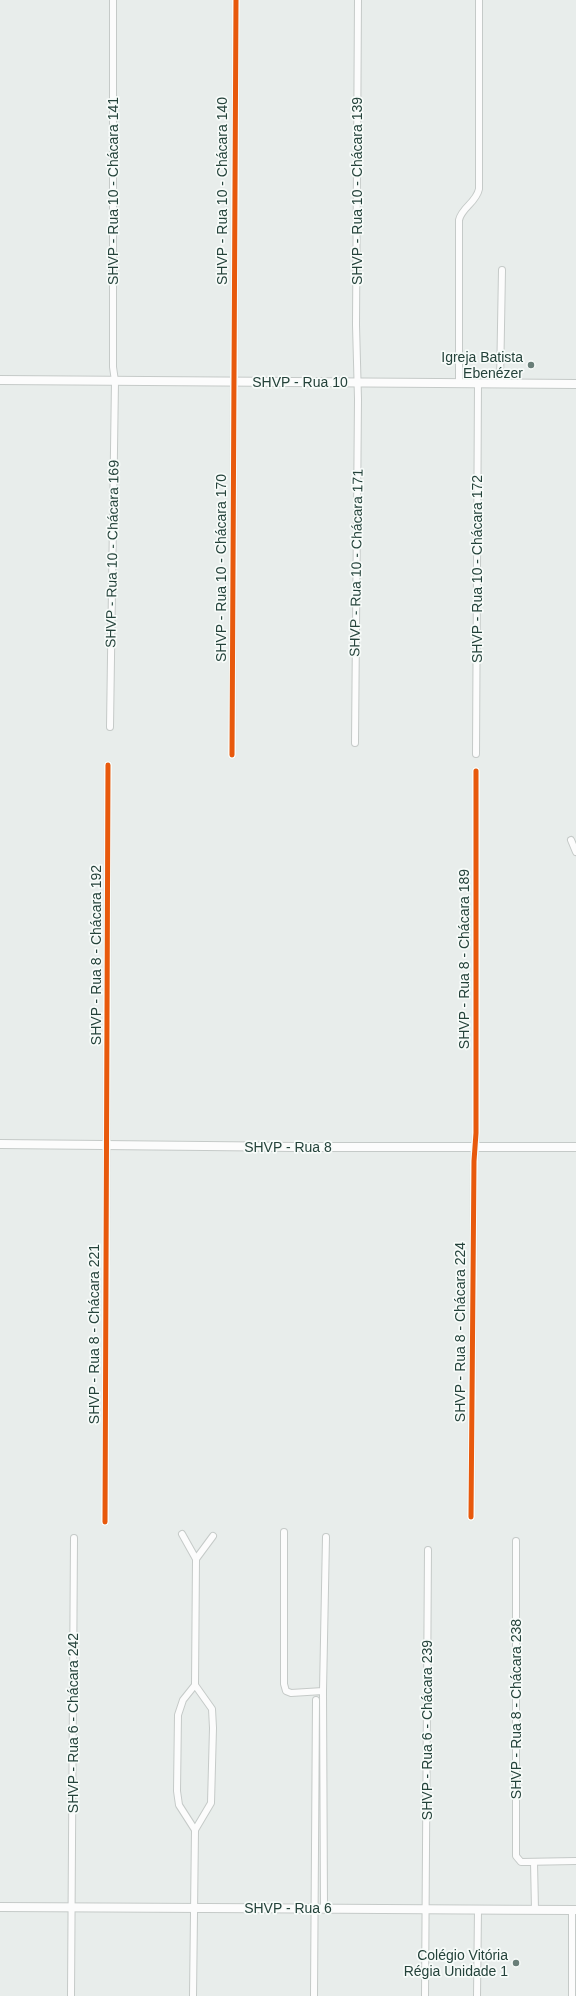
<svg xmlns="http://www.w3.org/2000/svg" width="576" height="1996" font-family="Arial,sans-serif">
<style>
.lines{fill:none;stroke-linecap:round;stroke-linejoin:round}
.minor-casing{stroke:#c5cac8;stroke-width:8}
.tertiary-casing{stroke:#c5cac8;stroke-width:10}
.minor{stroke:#fcfcfc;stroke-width:6}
.tertiary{stroke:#fcfcfc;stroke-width:8}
.cycleway-casing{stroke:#f7fbf9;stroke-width:8}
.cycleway{stroke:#e8590c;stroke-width:5}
.poi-dot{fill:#697e78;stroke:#f7fbf9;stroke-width:1.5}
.labels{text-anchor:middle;stroke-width:3.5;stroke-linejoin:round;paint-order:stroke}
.street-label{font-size:14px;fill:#24423a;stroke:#f7fbf9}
.poi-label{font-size:14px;fill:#24423a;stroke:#f7fbf9;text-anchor:end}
</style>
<rect width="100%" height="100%" fill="#e8edeb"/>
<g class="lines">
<defs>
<path id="minor" d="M459 383V220C462 207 476 203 479 189V0
M500 383 502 270
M110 727 115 381 113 367V0
M355 743 358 399 356 325 358 0
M476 754 478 383
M232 755 236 0
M571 840 576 852
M471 1517 474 1161 476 1133V771
M105 1522 108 765
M284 1532V1684L286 1691 291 1693 323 1691
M182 1534 196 1559 213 1536
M516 1541V1856L521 1862 576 1861
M195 1830 211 1803 213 1728 212 1709 195 1685
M534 1862 535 1910
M324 1908 323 1691 326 1537
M71 1996 74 1538
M193 1996 195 1830 179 1805 177 1791 178 1715 183 1700 195 1685 196 1559
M314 1996 316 1700
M425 1996 428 1550
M477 1996 478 1910
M572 1996V1910"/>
<path id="tertiary" d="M0 380 576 384
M0 1144 293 1147H576
M0 1907 576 1910"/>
</defs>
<!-- minor casing -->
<use href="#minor" class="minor-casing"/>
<!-- tertiary casing -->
<use href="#tertiary" class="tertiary-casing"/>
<!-- minor -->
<use href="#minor" class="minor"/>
<!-- tertiary -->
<use href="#tertiary" class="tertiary"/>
<defs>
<path id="cycleway" d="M232 755 236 0
M471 1517 474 1161 476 1133V771
M105 1522 108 765"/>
</defs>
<!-- cycleway casing -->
<use href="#cycleway" class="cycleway-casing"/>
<!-- cycleway -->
<use href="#cycleway" class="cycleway"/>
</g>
<!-- markers -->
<g class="poi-dot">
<circle cx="531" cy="365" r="4"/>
<circle cx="516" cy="1963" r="4"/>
</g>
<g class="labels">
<!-- street labels -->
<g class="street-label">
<text transform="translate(113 191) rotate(-90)" y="5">SHVP - Rua 10 - Chácara 141</text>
<text transform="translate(222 191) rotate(-90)" y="5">SHVP - Rua 10 - Chácara 140</text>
<text transform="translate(357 191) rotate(-90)" y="5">SHVP - Rua 10 - Chácara 139</text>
<text x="300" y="387">SHVP - Rua 10</text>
<text transform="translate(112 554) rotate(-89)" y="5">SHVP - Rua 10 - Chácara 169</text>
<text transform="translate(356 563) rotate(-89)" y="5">SHVP - Rua 10 - Chácara 171</text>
<text transform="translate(221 568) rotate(-90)" y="5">SHVP - Rua 10 - Chácara 170</text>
<text transform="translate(477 569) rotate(-90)" y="5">SHVP - Rua 10 - Chácara 172</text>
<text transform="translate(96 955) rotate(-90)" y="5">SHVP - Rua 8 - Chácara 192</text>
<text transform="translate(464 959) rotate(-90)" y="5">SHVP - Rua 8 - Chácara 189</text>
<text x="288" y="1152">SHVP - Rua 8</text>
<text transform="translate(460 1332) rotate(-90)" y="5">SHVP - Rua 8 - Chácara 224</text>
<text transform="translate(94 1334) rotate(-90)" y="5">SHVP - Rua 8 - Chácara 221</text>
<text transform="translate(516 1709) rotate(-90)" y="5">SHVP - Rua 8 - Chácara 238</text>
<text transform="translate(73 1723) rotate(-90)" y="5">SHVP - Rua 6 - Chácara 242</text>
<text transform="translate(427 1730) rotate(-90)" y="5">SHVP - Rua 6 - Chácara 239</text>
<text x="288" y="1913">SHVP - Rua 6</text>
</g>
<!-- poi labels -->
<g class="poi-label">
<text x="523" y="362">Igreja Batista<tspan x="523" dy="16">Ebenézer</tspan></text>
<text x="508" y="1960">Colégio Vitória<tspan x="508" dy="16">Régia Unidade 1</tspan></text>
</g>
</g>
</svg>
